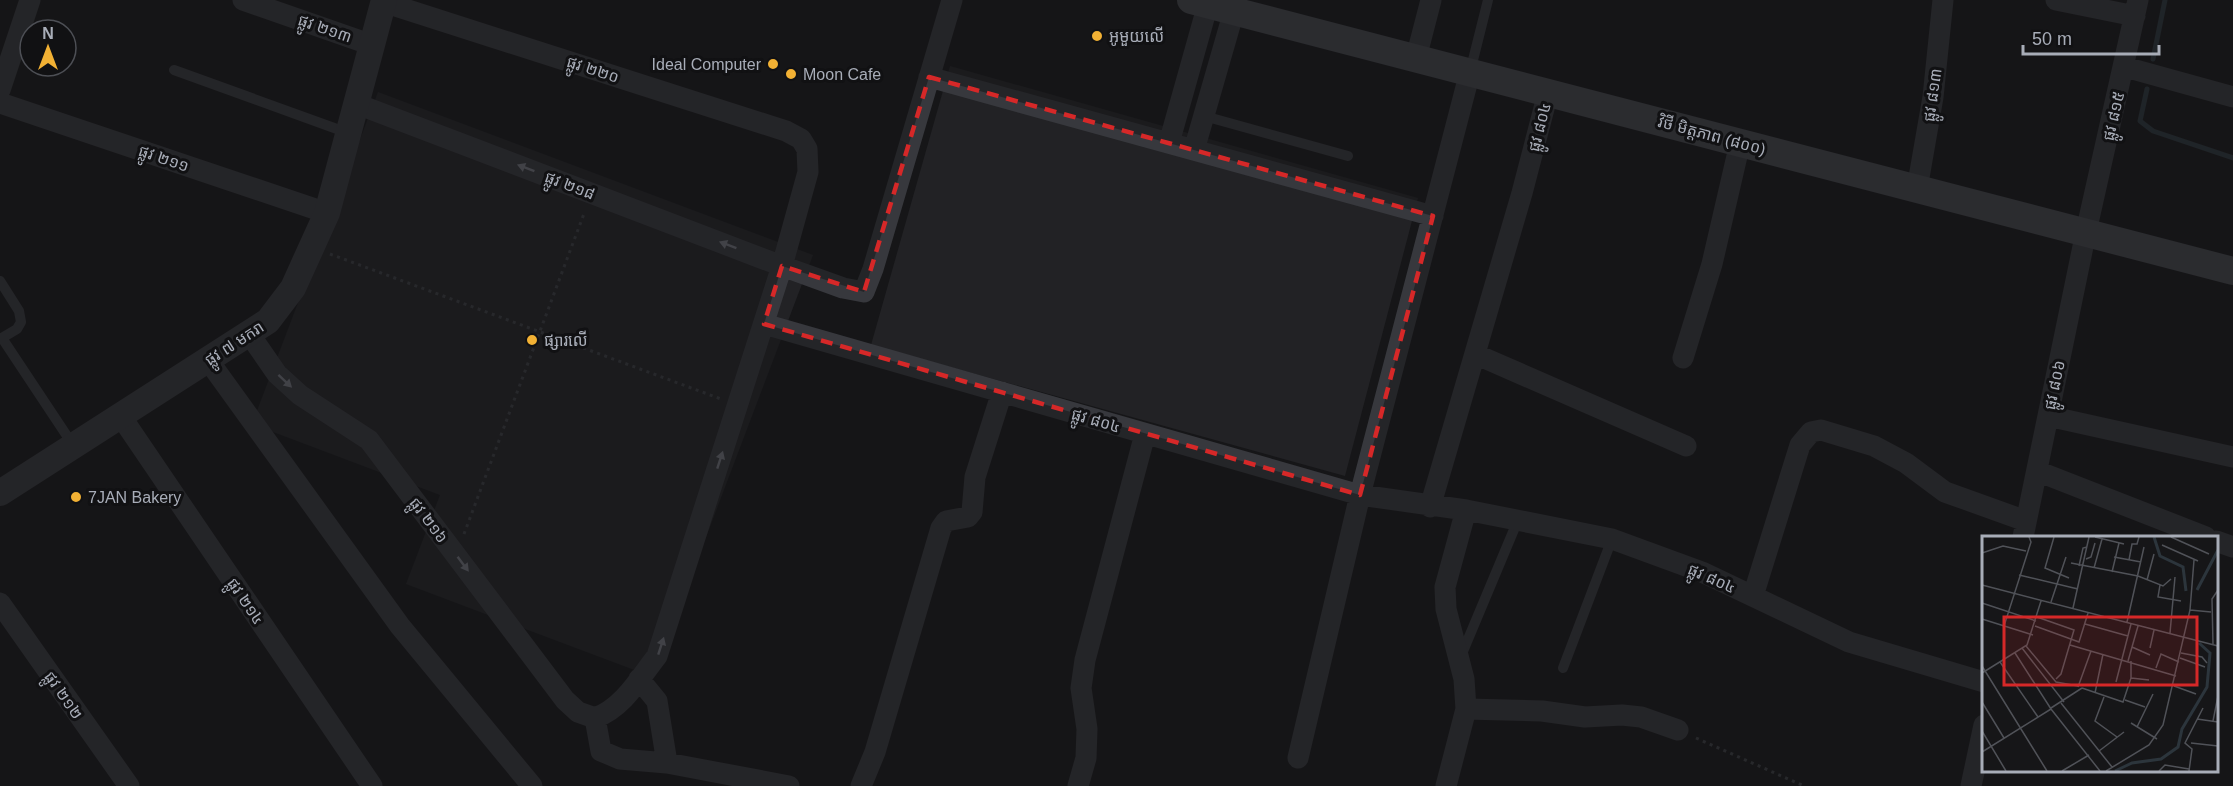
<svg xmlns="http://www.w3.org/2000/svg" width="2233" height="786" font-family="Arial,'Noto Sans Khmer',sans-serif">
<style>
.built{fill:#222225}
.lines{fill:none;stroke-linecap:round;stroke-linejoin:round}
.stream{stroke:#2c353c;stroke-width:5}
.path{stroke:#3d3f44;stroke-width:3;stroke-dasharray:3 4.5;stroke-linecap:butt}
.service{stroke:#37383d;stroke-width:10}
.minor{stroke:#37383d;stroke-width:21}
.tertiary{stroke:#37383d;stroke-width:26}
.secondary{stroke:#45474d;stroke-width:28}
.oneway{fill:#757881}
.marked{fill:none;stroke:#d62828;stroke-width:4.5;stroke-dasharray:12 8;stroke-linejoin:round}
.poi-dot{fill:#f2b134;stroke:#111113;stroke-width:2}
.labels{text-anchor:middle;stroke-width:6;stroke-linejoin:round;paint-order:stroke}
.street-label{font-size:16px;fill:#a8adb8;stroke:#111113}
.poi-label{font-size:16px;fill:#a8adb8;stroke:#111113;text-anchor:start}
.inset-river{fill:none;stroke:#2c353c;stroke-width:3}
.inset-road{fill:none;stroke:#505258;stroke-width:1.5}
.view{fill:#d62828;fill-opacity:0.15;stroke:#d62828;stroke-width:3}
.inset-edge{fill:none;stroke:#a8adb8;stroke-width:3}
</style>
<rect width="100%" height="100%" fill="#161618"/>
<!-- built -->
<path class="built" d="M950 66 1418 198 1345 476 871 345Z
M378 92 813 255 653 677 406 584 440 495 252 424Z"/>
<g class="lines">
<!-- stream -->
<path class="stream" d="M2153 59 2165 0
M2147 89 2140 121 2153 131 2233 158"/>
<!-- path -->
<path class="path" d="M330 254 721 399
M464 534 585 211
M1696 738 1804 786"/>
<!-- service -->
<path class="service" d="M174 70 348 133
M1470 72 1488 0
M1204 116 1348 156
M0 281 19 311 21 322 17 329 2 338 73 445
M1461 656 1518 520
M1563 668 1612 539"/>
<!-- minor -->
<path class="minor" d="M243 0 372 45
M2056 0 2135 16
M383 2 786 131 801 139 807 149 808 172 782 266 657 656C639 679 623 708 595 718
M1416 58 1431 0
M2125 67 2233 97
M929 77 1433 216
M0 90 30 0
M0 103 327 213
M357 104 782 266 843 288 864 292 873 269 952 0
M1169 143 1208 4
M1194 150 1234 11
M1917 189 1933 97 1943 0
M764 324 1360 495 1466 510 1612 539 1702 572 1849 642 1984 682
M250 335 277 374 300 395 369 440 565 700 578 712 595 718
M1475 354 1686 446
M1683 358 1712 264 1740 143
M208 360 400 626 532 786
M120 415 372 786
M2048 416 2233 457
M2037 471 2206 537
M1430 507 1522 193 1548 93
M2023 537 2086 232 2138 0
M2216 541 2233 547
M1753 596 1800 445 1811 432 1821 430 1874 446 1906 463 1945 492 2026 521
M0 603 129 786
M639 679 657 701 667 763
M1466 709 1542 711 1585 717 1622 715 1641 717 1678 730
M595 718 601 751 620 759 667 763 789 786
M1298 758 1360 495 1470 72
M861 786 875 752 941 528 946 521 968 517 972 512 975 477 1002 392
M1078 786 1086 758 1087 729 1081 688 1085 660 1145 434
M1446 786 1466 709 1464 679 1446 609 1445 587 1466 510
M1971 786 1984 725"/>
<!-- tertiary -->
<path class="tertiary" d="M0 493 268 321 293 288 327 213 384 0"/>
<!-- secondary -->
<path class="secondary" d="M1191 0 2233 271"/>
</g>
<!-- one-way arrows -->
<defs><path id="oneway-solid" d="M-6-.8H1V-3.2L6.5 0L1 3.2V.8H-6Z" transform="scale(1.5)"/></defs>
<g class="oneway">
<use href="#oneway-solid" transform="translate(526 168) rotate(-159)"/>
<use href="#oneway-solid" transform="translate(728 245) rotate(-159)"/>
<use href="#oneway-solid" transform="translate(285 381) rotate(43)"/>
<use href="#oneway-solid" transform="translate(720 460) rotate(-72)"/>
<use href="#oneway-solid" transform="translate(463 564) rotate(53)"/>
<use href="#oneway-solid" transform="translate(661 646) rotate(-72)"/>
</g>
<!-- marked area -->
<path d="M0 0H2233V786H0ZM929 77 1433 216 1360 495 764 324 782 266 864 292Z" fill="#161618" fill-opacity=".55" fill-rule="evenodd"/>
<path class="marked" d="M929 77 1433 216 1360 495 764 324 782 266 864 292Z"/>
<!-- markers -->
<g class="poi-dot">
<circle cx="1097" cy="36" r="6"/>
<circle cx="773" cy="64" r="6"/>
<circle cx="791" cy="74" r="6"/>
<circle cx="532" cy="340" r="6"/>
<circle cx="76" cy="497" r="6"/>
</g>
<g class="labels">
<!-- street labels -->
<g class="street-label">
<text transform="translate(325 28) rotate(19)" y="6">ផ្លូវ ២១៣</text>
<text transform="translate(593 69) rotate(18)" y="6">ផ្លូវ ២២០</text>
<text transform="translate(1932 95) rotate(-82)" y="6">ផ្លូវ ៨១៣</text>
<text transform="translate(2113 116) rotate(-77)" y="6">ផ្លូវ ៨១៥</text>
<text transform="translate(1539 127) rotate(-76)" y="6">ផ្លូវ ៨០៤</text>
<text transform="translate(1712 135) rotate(15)" y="6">វិថី មិត្តភាព (៨០០)</text>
<text transform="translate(164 158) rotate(19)" y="6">ផ្លូវ ២១១</text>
<text transform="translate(570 185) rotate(21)" y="6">ផ្លូវ ២១៨</text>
<text transform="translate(234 343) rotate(-33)" y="6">ផ្លូវ ៧ មករា</text>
<text transform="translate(2054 385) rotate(-78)" y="6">ផ្លូវ ៨០៦</text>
<text transform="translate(1096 420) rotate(16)" y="6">ផ្លូវ ៨០៤</text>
<text transform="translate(429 520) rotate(53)" y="6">ផ្លូវ ២១៦</text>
<text transform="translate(1712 578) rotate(24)" y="6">ផ្លូវ ៨០៤</text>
<text transform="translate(246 601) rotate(56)" y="6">ផ្លូវ ២១៤</text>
<text transform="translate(64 695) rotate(55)" y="6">ផ្លូវ ២១២</text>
</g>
<!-- poi labels -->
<g class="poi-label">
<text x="1109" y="42">អូមួយលេី</text>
<text x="761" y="70" text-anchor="end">Ideal Computer</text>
<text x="803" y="80">Moon Cafe</text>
<text x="544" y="346">ផ្សារលើ</text>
<text x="88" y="503">7JAN Bakery</text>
</g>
</g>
<!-- overview -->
<g transform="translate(1982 536)">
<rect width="236" height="236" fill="#161618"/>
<path class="inset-river" d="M172 1 178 20 201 31 204 55M215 54 236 14M133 235 150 227 179 223 196 211 200 193 225 151 228 117 217 107"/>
<path class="inset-road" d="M72 1 63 32 87 42M113 1 142 8M189 1 227 18M180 9 216 25M0 17 21 10 44 15M132 21 159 26M104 23 109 21 113 7M147 24 150 8H155L157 1M89 27 156 40 181 50 189 43M97 30 101 12 105 11M112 32 120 3M130 36 137 7M37 39 96 53M165 44 172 18M0 49 236 110M178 49 176 61 199 65M69 66 84 21M0 67 54 85M91 72 107 1M208 74 229 76M55 81 92 94 79 138 74 143M0 83 51 99M145 86 162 11M103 88 146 100M22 90 49 6 47 1M53 90 97 106 106 77M188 97 193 41M231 108 230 63 236 54M88 109 194 140M44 110 74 146 96 150M150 111 168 119M40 112 82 166M168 112 172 94M33 117 69 173 118 235M199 117 220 121 225 127M198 122 223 131M146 125 156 90M18 126 56 181M0 130 65 235M174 132 179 118 197 126M0 137 45 109 59 65M149 142 167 144M134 146 149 88M192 150 214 158M96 151 109 115M100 152 141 166 149 142V125M113 157 121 118M122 161 113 185 135 201M143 164 163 171M0 166 22 202M79 167 130 231M69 172 100 152M215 183 236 186M231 185 236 160M149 187 175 203M155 191 171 158M0 195 24 235M209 207 236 210M117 215 142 196M0 216 69 173M80 235 107 219M124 235 167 209 181 189 208 74 212 24M177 235 183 229 207 233M207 235 210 213 203 207 221 172"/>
<path class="view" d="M22 81H215V149H22Z"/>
<rect width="236" height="236" class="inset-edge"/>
</g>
<!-- north arrow -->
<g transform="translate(48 48)"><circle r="28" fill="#111113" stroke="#4d4f55" stroke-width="1.5"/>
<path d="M0-4.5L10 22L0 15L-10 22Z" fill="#f2b134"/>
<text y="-9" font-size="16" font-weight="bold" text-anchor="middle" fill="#a8adb8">N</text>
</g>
<!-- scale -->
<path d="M2023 45v9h136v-9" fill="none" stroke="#a8adb8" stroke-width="3"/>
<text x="2032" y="45" font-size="18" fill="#a8adb8" stroke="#111113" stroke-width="4.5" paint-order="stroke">50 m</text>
</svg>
